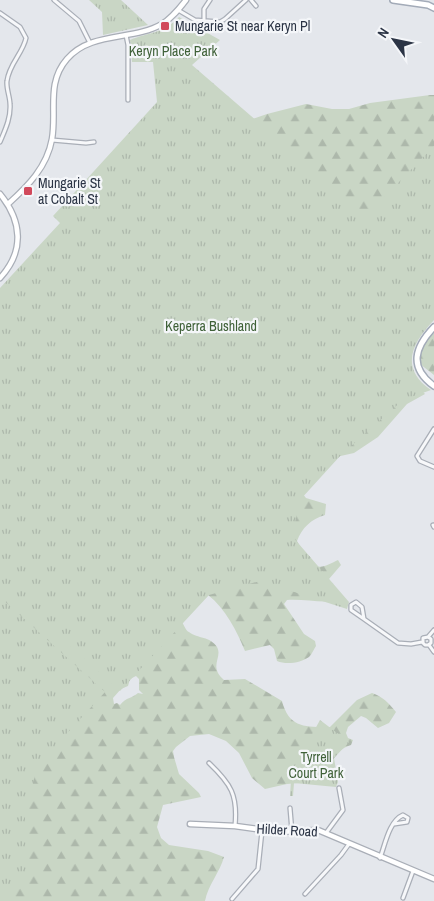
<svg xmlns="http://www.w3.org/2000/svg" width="434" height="901" font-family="'Archivo Narrow',sans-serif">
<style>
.forest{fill:url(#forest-firs);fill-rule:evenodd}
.park{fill:url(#park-tufts)}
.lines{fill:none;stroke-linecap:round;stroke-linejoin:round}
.street-casing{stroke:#a9aeb7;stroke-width:5.5}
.secondary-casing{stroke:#a9aeb7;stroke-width:7}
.primary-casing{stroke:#a3abb8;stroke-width:8}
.street{stroke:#f7f8fa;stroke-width:3}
.secondary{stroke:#fff;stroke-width:4.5}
.primary{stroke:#fff;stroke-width:5}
.poi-dot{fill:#d1495b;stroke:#f4f6f9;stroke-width:2}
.labels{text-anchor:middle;stroke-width:4.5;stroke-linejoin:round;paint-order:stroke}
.poi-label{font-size:14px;fill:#2b3445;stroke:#f4f6f9;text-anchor:start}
.park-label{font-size:14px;fill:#3f6138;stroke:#f4f6f9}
.street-label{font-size:14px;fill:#2b3445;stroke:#f4f6f9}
</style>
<defs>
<pattern id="forest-firs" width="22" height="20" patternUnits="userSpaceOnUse" patternTransform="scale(1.25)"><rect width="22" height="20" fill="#c9d6c5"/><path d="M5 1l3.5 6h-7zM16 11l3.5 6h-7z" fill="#adb8ab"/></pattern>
<pattern id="park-tufts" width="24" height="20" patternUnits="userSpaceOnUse" patternTransform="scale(1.25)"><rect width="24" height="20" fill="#c9d6c5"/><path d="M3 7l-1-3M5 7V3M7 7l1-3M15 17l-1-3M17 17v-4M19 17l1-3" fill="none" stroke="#adb8ab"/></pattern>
</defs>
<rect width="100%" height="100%" fill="#e4e7ec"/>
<!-- forest -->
<path class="forest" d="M430 95H434V312L413 340 410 378 425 394 407 404 378 437 354 453 336 457 299 489 306 498 326 504 325 515C311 519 302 528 297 541L301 548 311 558V563C320 571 329 564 338 560L341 565 329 579 335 601C319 603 304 599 287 600L284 604 304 634 315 641 316 646C314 649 312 654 309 657 301 663 286 665 277 661L274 649 270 645 245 651C237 631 225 608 208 595L182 622C184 625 186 631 189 632 198 639 210 636 217 647 223 658 208 666 224 680L245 679 282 701C289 728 305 727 330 727L357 700 372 693C383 697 388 702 396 712L389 723 378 728 366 718 361 716 348 727 346 733 348 738 353 740 351 745C335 749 329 768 323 781L287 784 265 789 252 778 239 753 226 741 209 734 190 736 176 747 173 751 174 757 179 774 199 793 201 797 163 805 157 827 161 838 169 845 208 851 224 857C220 872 208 885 205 901H0V324L188 141 267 114 306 104 332 109H349L370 103ZM136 676 139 679V690L143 694 138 693C133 698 126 697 120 705L117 703 114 704 113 698 121 689 128 686 130 679Z
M434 333V375L420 364C418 351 425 342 434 333Z"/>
<!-- park -->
<path class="park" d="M89 0H121L148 25 103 35 102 12Z
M179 17 220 40 192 65 265 128 364 218 434 146V320C412 343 399 368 431 390L403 400 341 455 300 500 292 536 349 602 347 609 260 581 209 595 120 691 0 583V288L60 223 53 216 157 102 153 62H132L130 40C149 32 163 34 179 17Z
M0 597 105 692 37 766 25 818 26 874 1 901Z
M320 720 349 742 334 758 338 782 336 787 294 783 293 796H290L291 780 288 778Z"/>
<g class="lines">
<defs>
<path id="street" d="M54 0 79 21 90 43
M251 0 256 6
M178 10 195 20 220 22 225 19 246 0
M0 13 20 27 26 38C23 53 9 64 7 81 6 88 10 97 10 104 11 118 5 130 0 142
M204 20V9L210 0
M126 35 128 45V100
M52 140 86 143 94 142
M434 429 417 456 420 461 434 467
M433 525 434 527
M356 602 362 607 364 619 351 610V605Z
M364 619 398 643 411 644 422 642
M428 637 431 639V643L428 645H425L423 643V638L428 637 434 630
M429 645 434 652
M209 763C231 784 238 795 235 826
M290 808 292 832
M326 833 343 810 339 788
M380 858C385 845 389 821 403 815L408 818 407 822 394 824
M305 894 341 855 349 844
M403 898 413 871
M232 899 258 869 262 831"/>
<path id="secondary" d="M0 194C22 221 25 251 0 278
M8 204C28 186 47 167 52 139 57 111 46 83 67 59 91 31 133 41 162 24 172 18 179 9 186 0
M190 824 235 826 279 832 318 830 434 879"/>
<path id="primary" d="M393 0 428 5 434 8
M434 327C415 347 408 367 434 386"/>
</defs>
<!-- street casing -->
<use href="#street" class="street-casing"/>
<!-- secondary casing -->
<use href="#secondary" class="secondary-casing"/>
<!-- primary casing -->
<use href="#primary" class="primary-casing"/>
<!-- street -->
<use href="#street" class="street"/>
<!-- secondary -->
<use href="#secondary" class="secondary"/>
<!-- primary -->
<use href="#primary" class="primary"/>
</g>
<!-- markers -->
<g class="poi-dot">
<rect x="160" y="21" width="10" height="10" rx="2.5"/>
<rect x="23" y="186" width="10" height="10" rx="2.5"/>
</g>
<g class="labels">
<!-- poi labels -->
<g class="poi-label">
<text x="175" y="31">Mungarie St near Keryn Pl</text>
<text x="38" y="188">Mungarie St<tspan x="38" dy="16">at Cobalt St</tspan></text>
</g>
<!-- park labels -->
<g class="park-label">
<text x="173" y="56">Keryn Place Park</text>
<text x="211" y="331">Keperra Bushland</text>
<text x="316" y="762">Tyrrell<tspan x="316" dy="16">Court Park</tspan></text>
</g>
<!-- street labels -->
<g class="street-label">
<text transform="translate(287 830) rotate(3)" y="5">Hilder Road</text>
</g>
</g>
<!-- north arrow -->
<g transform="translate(394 40) rotate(303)" stroke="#f4f6f9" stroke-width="4" paint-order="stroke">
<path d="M0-4L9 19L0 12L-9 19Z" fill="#2b3445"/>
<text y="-8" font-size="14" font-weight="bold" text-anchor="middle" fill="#2b3445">N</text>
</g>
</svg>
